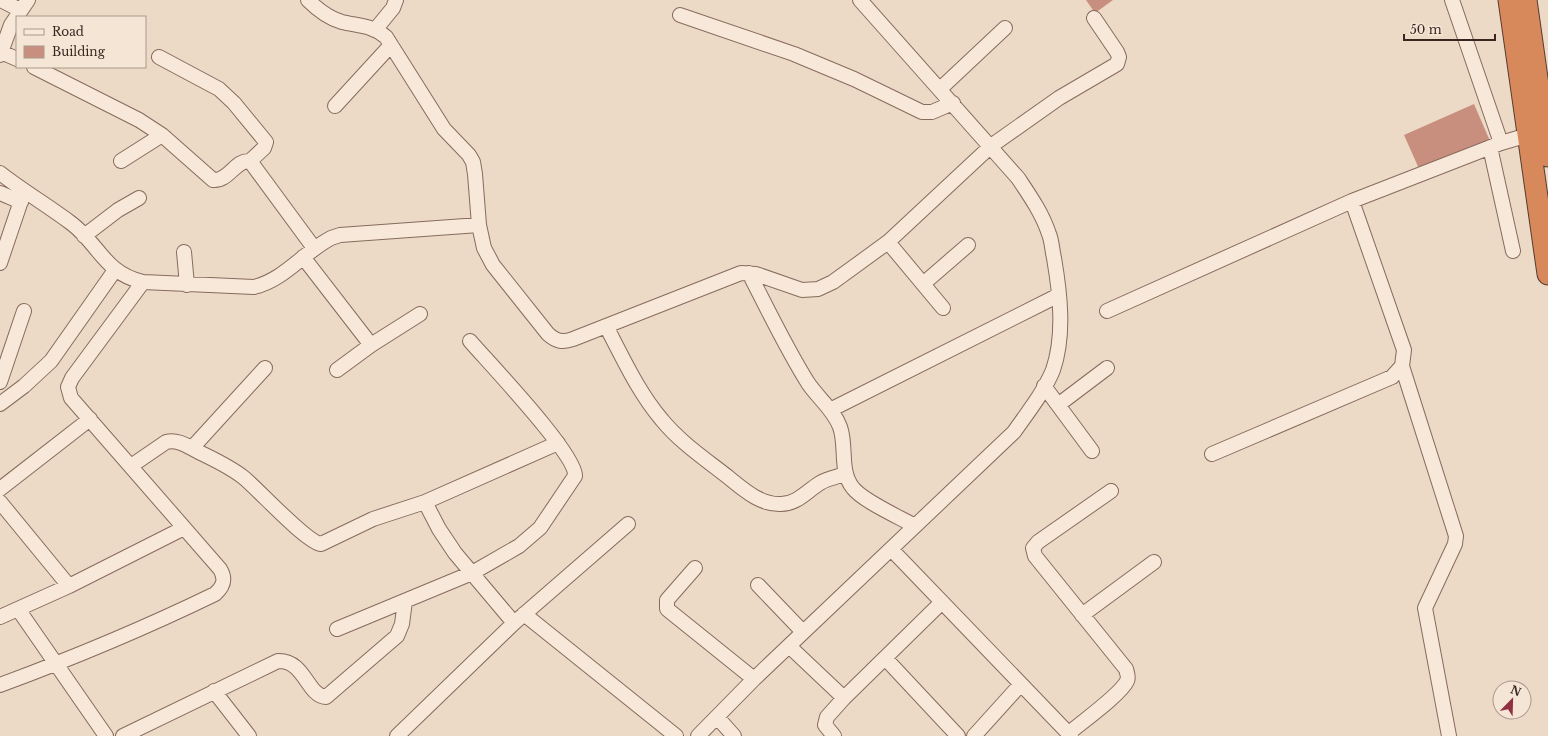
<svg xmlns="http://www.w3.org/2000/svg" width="1548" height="736" font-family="'Libre Baskerville',serif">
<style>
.building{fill:#c88f7e}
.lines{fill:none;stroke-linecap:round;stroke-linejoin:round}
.minor-casing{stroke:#876b5c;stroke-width:16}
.highway-casing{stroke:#553b30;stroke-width:23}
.minor{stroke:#f7e8d9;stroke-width:14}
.highway{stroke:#d7895b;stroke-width:21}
</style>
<rect width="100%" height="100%" fill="#ecdac6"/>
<!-- building -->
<path class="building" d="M1086 0H1113L1095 13Z
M1474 104 1490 141 1420 171 1404 135Z"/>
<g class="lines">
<defs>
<path id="minor" d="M1 0 20 10
M308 0C318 10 328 18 342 22 358 26 372 25 386 37L444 129 469 155 473 162 475 174 479 225 484 248 493 265 548 334C556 341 562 343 573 339L741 273 756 274 802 290 818 289 833 282 888 242 991 146 1059 98 1117 64 1119 57 1117 52 1094 18
M1452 0 1501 143
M680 15 794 54 854 79 922 112H932L953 103
M375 30 393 8 396 0
M1 52 17 59
M0 55 11 25 28 0
M159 57 219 89 234 103 266 142 264 148 250 161
M34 67 139 120 162 135 213 180C228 182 236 159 250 161L314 248
M940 89 1005 28
M335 106 391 45
M1490 147 1513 251
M121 161 162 135
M0 173C23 191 47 205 71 223 99 244 104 273 143 282L254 287C284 280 304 252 331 238L340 235 479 225
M0 193 21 202
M84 236 118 210 139 198
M888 242 943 308
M184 252 187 285
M303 257 371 345
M0 263 24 192
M749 273C768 310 786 348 808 383 818 398 834 410 840 427 847 446 839 471 853 488 863 501 899 517 915 526
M923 284 968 245
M1107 311 1352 201 1501 143 1528 135
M606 326C623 358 638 392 662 420 680 442 705 459 728 477 743 489 760 505 781 504 797 504 807 491 820 483 828 478 837 477 845 474
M1402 366 1456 536 1455 544 1425 608 1449 736
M337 370 371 345 420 314
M0 382 24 311
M1044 386 1092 451
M0 404 24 386 51 361 115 270
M1058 405 1107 368
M830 410 1059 295
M192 448 265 368
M1212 454 1392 377 1402 366 1404 350 1352 201
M131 466 166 442C178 439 187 446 197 451 213 459 229 466 243 477 259 490 306 542 321 544L373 519 425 502 558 443
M0 489 90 419
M0 502 69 586
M425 502 439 529 455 553 514 623
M891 549 1071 736
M695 568 667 600V609L754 679
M758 585 803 632
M18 609 106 736
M524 614 676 736
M1082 615 1154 562
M0 617 69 586 184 528
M337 629 472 573 519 546 540 528 575 476C577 455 488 362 470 341
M789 646 844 698
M885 658 958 736
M0 685C73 658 145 628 215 594 224 586 226 579 220 569L71 398 68 387 72 378 143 282
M214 691 249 736
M717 717 734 736
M1069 733C1082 722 1121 694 1127 681 1129 677 1127 673 1126 669L1035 556 1033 548 1038 542 1111 491
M123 736 278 661C305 660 307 696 326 697L397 636 402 624 405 601
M397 736 514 623 628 524
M698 736 754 679 1014 432C1028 412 1044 392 1053 370 1065 335 1060 293 1054 258 1052 250 1052 241 1049 234 1042 213 1030 196 1018 178L860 0
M834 736 825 725 827 717 844 698 942 602
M974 736 1021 684"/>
<path id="highway" d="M1509 0 1548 274
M1526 0 1548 156"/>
</defs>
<!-- minor casing -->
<use href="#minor" class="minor-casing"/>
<!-- highway casing -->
<use href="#highway" class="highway-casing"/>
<!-- minor -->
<use href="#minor" class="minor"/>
<!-- highway -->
<use href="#highway" class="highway"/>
</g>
<!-- legend -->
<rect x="16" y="16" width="130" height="52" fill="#f4e5d5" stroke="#a9998d"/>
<rect x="24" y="29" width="20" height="6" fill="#f7e8d9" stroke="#a9998d"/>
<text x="52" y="36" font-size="12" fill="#382720">Road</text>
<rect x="24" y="46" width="20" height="12" fill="#c88f7e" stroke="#a9998d"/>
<text x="52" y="56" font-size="12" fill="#382720">Building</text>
<!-- north arrow -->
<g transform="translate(1512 700) rotate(23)"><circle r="19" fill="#f4e5d5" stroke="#a9998d"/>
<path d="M0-3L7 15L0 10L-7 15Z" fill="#932f43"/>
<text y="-6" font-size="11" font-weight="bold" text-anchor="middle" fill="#382720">N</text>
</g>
<!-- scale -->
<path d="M1404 34v6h91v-6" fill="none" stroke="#382720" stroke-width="2"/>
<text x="1410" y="34" font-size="12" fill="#382720" stroke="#f4e5d5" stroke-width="3" paint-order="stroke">50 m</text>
</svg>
